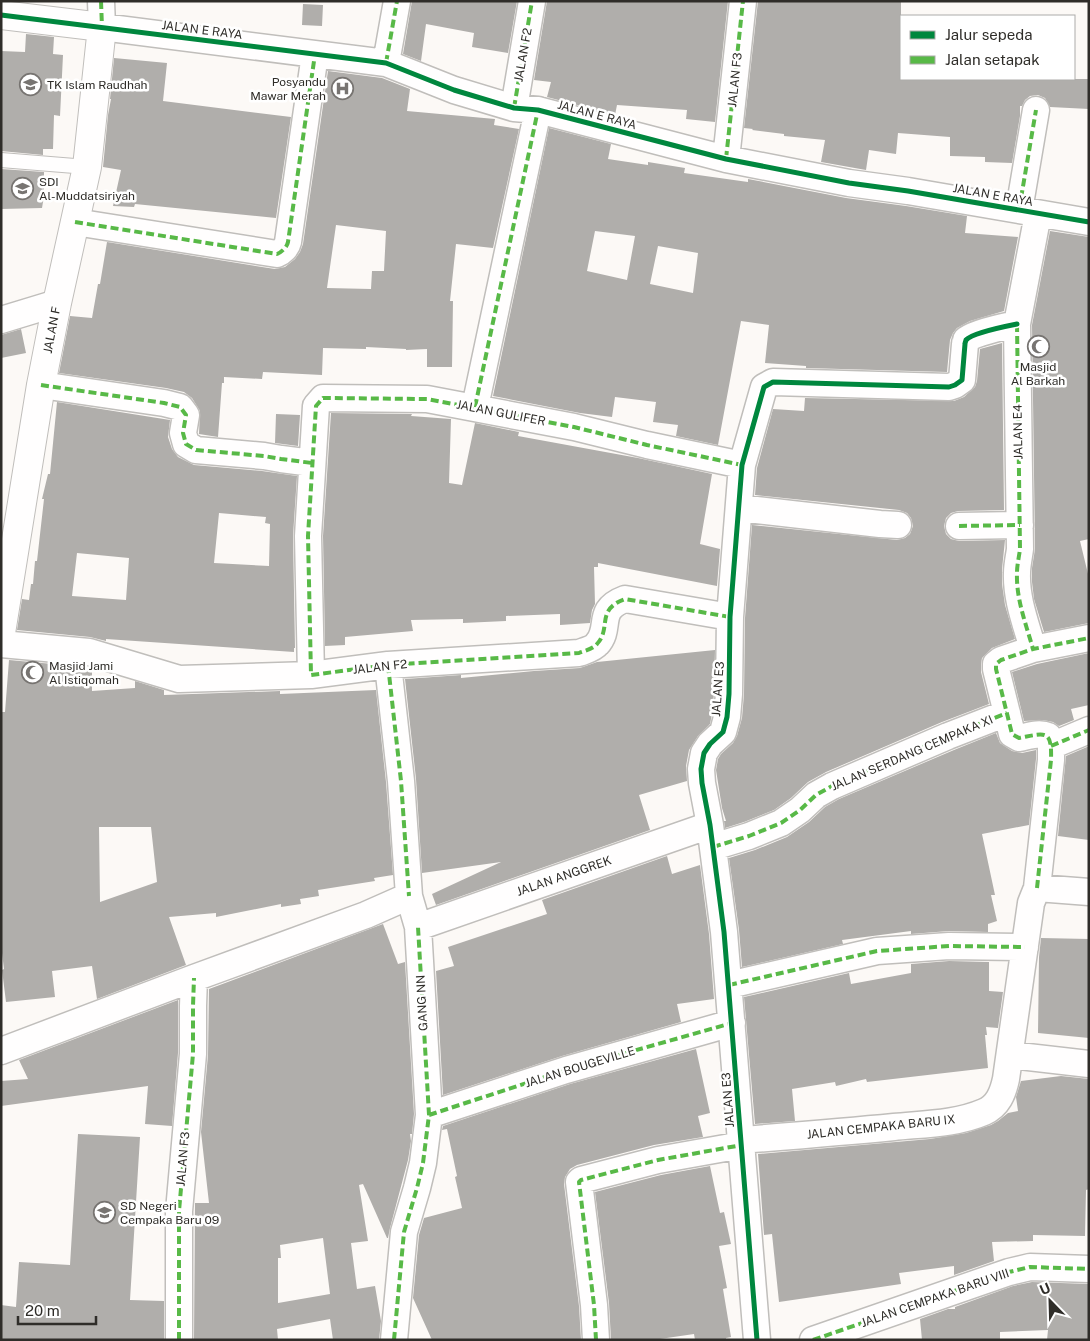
<svg xmlns="http://www.w3.org/2000/svg" width="1090" height="1341" font-family="'Public Sans',sans-serif">
<style>
.building{fill:#b0aeab;fill-rule:evenodd}
.lines{fill:none;stroke-linecap:round;stroke-linejoin:round}
.service-casing{stroke:#c0bebb;stroke-width:16}
.minor-casing{stroke:#c0bebb;stroke-width:29}
.tertiary-casing{stroke:#c0bebb;stroke-width:30}
.service{stroke:#fffefe;stroke-width:14}
.minor{stroke:#fffefe;stroke-width:26}
.tertiary{stroke:#fffefe;stroke-width:28}
.quiet{stroke:#58b947;stroke-width:4;stroke-dasharray:8 4;stroke-linecap:butt}
.cycleway-casing{stroke:#fff;stroke-width:8}
.cycleway{stroke:#00873e;stroke-width:5}
.labels{text-anchor:middle;stroke-width:5;stroke-linejoin:round;paint-order:stroke}
.street-label{font-size:12px;fill:#2f2d29;stroke:#fff}
.poi-label{font-size:12px;fill:#2f2d29;stroke:#fff;text-anchor:start}
</style>
<rect width="100%" height="100%" fill="#fcf9f6"/>
<!-- building -->
<path class="building" d="M412 1H517L508 53 472 47 474 33 426 24 421 61 403 54Z
M547 1H728L715 122 686 119 687 110 617 105 615 115 547 97 551 82 534 80Z
M758 1H901V79H1089V109L1050 107 1045 98 1038 95 1030 96 1025 100 1022 106H1020V116L1012 163 985 162V157L950 156V137L898 133 896 154 869 150 866 170 821 162 825 140 784 136V134L752 130 753 129 744 128Z
M303 4 323 5 322 26 302 25Z
M26 34 54 37 53 54 63 55 60 116 54 115 53 149H43V155L1 151V51L25 52Z
M114 58 167 63 163 101 291 117 276 218 135 204 134 207 113 206 121 170 103 167 108 115 111 99H110Z
M328 71 382 78 410 89 407 111 495 119 494 125 519 129 493 248 456 244 450 301H453L452 367H427V349L406 350V349L366 347V349L323 348 322 375 263 372 262 379 224 377V383H222L218 437 199 434 200 411 192 398 184 392 166 388 59 373 70 316 92 318 98 284H100L107 242 275 269 285 267 295 259 300 252 303 244ZM336 225 386 231 384 271H372L371 289 327 288Z
M549 128 611 144 608 159 648 165V162L685 168 684 173 748 182V179L846 198 906 206 967 216 965 233 1018 237 1004 311 970 321 957 328 953 333 950 340 947 372 806 368V366L765 363 769 325 741 321 718 445 676 436 678 425 653 422 656 402 615 397 612 417 580 413 493 396ZM595 231 635 236 627 280 587 271ZM658 246 698 253 693 293 650 284Z
M1 169 44 172V196L42 208 1 209Z
M1050 231 1089 237V539L1080 541 1089 578V623L1044 632 1034 599 1032 582V568L1035 549 1032 325Z
M21 329 26 353 1 358V335Z
M1002 343 1004 510 958 511 951 513 946 518 944 526 946 534 951 539 959 541 1005 540 1002 569V584L1005 605 1015 639 992 648 982 658 981 664V672L989 704 942 722 826 772 808 782 791 798 774 810 744 822 725 828 724 821H726L722 808 716 770 718 759 721 754 733 743 737 736 742 718 744 694 745 618 752 525 897 540 905 538 910 534 913 526 911 518 907 513 899 510 755 495 757 468 773 409 804 411 805 398 954 401 964 397 975 387 977 381 980 349Z
M57 402 170 420 168 437 172 449 178 457 194 465 262 471 297 476 293 536 295 648H294V652L106 639V641L90 637 17 630 22 599 29 600 31 584H33L35 561H37L44 499H42L48 474H50ZM219 513 266 517 265 523 270 524 269 566 214 563ZM77 553 129 558 126 600 72 596Z
M331 413 412 414 411 416 451 419 449 483 462 485 475 423 519 432 518 436 638 458 712 474 700 544 720 549 717 586 598 563V567H594L595 604 592 610 590 623 560 625V614L506 616V621L463 623V619L411 620 413 631 345 637V645L325 646 323 536Z
M276 414 300 415 298 446 275 443Z
M715 650 714 693 712 714 710 724 698 736 689 750 686 766 687 781 639 795 650 830 436 905 432 894 501 862 422 873 416 779 405 679 461 675V678L534 671 580 668 597 662Z
M1089 653V705L1071 709 1074 720 1059 726 1053 722 1043 720 1024 721 1012 672 1037 664Z
M9 660 86 667 92 669V691L135 688V681L164 690V695L280 691V694L376 690 386 782 393 875 374 878 375 881 318 890 319 896 300 899 301 904 281 907V904L216 917V913L169 917 186 965 97 999 92 966 52 971 55 997 6 1002 2 970 4 969 1 945V712H5ZM99 827H151L157 882 100 902Z
M996 733 1000 743 1012 751 1022 753 1036 750V759L1029 825 982 834 995 895H991L997 921 988 924V932L949 931 911 934V931L842 940 843 944 742 967 739 930 729 858 755 850 787 837 809 822 825 807 839 799 954 750Z
M1087 747H1089V840L1058 836 1066 756Z
M667 856 672 874 700 865 709 934 714 999 677 1004 681 1022 562 1056 443 1095 436 971 454 966 448 947 547 914 542 900Z
M383 924 398 964 405 962 414 1114 412 1134H410L411 1141 408 1160 390 1228 388 1238H387L363 1184 359 1185 368 1241 351 1243 357 1289 375 1286 381 1321 379 1340H333L330 1319 277 1329 278 1340H194L195 1203H209L201 1132 208 1055 209 989ZM323 1238 330 1294 278 1303V1258H281L280 1245Z
M1041 938 1089 939V1038L1038 1033 1039 957Z
M949 961 989 962V991L1003 992 998 1028 986 1027 987 1035H985L988 1068 867 1082 866 1079 836 1086 835 1082 792 1089 795 1121 755 1124 744 997 849 973 851 984 911 973V964Z
M178 1000V1053L172 1126 145 1124 148 1086 1 1106V1081L28 1079 19 1060Z
M696 1049 710 1113 698 1116 703 1137 654 1145 577 1165 570 1169 565 1177 564 1184 579 1306 581 1340H432L413 1298 419 1235 424 1218 462 1208 455 1177 457 1176 447 1129 442 1130 443 1126 570 1084Z
M1061 1076 1089 1079V1189L1086 1190 1085 1236 1033 1235V1241L992 1242 994 1261 954 1275V1266L899 1273 901 1284 779 1302 772 1234 764 1235 758 1154 930 1139 966 1133 991 1125 998 1121 1008 1113 1018 1111 1016 1097 1021 1081Z
M78 1134 140 1137 130 1300 164 1301V1340H1V1305L16 1307 19 1262 70 1265Z
M710 1166 720 1213 724 1212 731 1244 719 1246 727 1288 723 1289 731 1337 726 1338V1340H695L694 1334 653 1340H611L609 1303 595 1192 661 1175Z
M1032 1282 1089 1284V1340H1047L1048 1330 1000 1332V1340H922L920 1319 948 1309H955V1307L1013 1286Z"/>
<g class="lines">
<defs>
<path id="service" d="M1 160 87 167"/>
<path id="minor" d="M101 1 102 27 386 63 454 90 514 108 538 110 726 159 849 183 908 191 1089 222
M386 63 397 1
M514 108 532 1
M726 159 743 1
M1019 210 1036 110
M75 222 277 254C282 252 287 247 288 242L315 54
M1 320 57 303
M41 385 164 403 180 407 186 415 183 433 186 444 196 450 264 456 281 459 312 463
M475 407 538 110
M739 508 880 524 898 525
M959 526 1020 525
M1 644 89 652 179 679 311 675 388 665 579 653C584 651 593 649 597 644 612 628 595 610 625 599L730 617
M1033 649C1026 624 1016 599 1017 573 1017 565 1019 557 1020 549L1017 324 1038 214
M388 665 401 781 409 896 418 927 429 1115 423 1163 417 1188 404 1232 394 1340
M311 675 308 536 316 406 323 398 427 399 574 427 647 445 742 465
M1051 746 1089 730
M713 847 749 836 781 823 800 810 816 795 832 786 948 736 1007 713
M1037 888 1089 892
M418 927 710 825
M729 985 877 951 949 946 1025 947
M1 1051 194 978 366 915 409 896
M1010 1055 1089 1064
M429 1115 566 1070 732 1023
M741 1140C792 1136 843 1132 894 1127 924 1124 956 1124 984 1112 998 1106 1003 1093 1006 1079L1031 903 1037 888 1051 760V746L1048 736C1039 732 1029 736 1019 738L1012 734 996 669V664L1001 660 1033 649 1089 638
M179 1340V1211L193 1054V1006L194 978
M596 1340 594 1305 579 1182 581 1180 658 1160 742 1145
M757 1340 724 932 710 825 702 783 701 769 704 753 710 744 723 732 727 717 729 694 730 617 742 465 764 387 773 382 949 387 955 385 962 380 965 344C965 342 966 341 966 340 972 333 1007 326 1017 324
M813 1340 1009 1272 1030 1267 1089 1269"/>
<path id="tertiary" d="M1 15 102 27 87 167 57 303 41 385 1 633"/>
</defs>
<!-- service casing -->
<use href="#service" class="service-casing"/>
<!-- minor casing -->
<use href="#minor" class="minor-casing"/>
<!-- tertiary casing -->
<use href="#tertiary" class="tertiary-casing"/>
<!-- service -->
<use href="#service" class="service"/>
<!-- minor -->
<use href="#minor" class="minor"/>
<!-- tertiary -->
<use href="#tertiary" class="tertiary"/>
<!-- quiet -->
<path class="quiet" d="M101 1 102 27
M386 63 397 1
M514 108 532 1
M726 159 743 1
M1019 210 1036 110
M75 222 277 254C282 252 287 247 288 242L315 54
M1017 324 1020 549C1019 557 1017 565 1017 573 1016 599 1026 624 1033 649
M41 385 164 403 180 407 186 415 183 433 186 444 196 450 264 456 281 459 312 463
M475 407 538 110
M959 526 1020 525
M730 617 625 599C595 610 612 628 597 644 593 649 584 651 579 653L388 665 311 675 308 536 316 406 323 398 427 399 574 427 647 445 742 465
M388 665 401 781 409 896
M1051 746 1089 730
M713 847 749 836 781 823 800 810 816 795 832 786 948 736 1007 713
M1037 888 1051 760C1052 729 1046 733 1019 738L1012 734 996 669V664L1001 660 1033 649 1089 638
M729 985 877 951 949 946 1025 947
M429 1115 566 1070 732 1023
M179 1340V1211L193 1054V1006L194 978
M394 1340 404 1232 417 1188 423 1163 429 1115 418 927
M596 1340 594 1305 579 1182 581 1180 658 1160 742 1145
M813 1340 1009 1272 1030 1267 1089 1269"/>
<defs>
<path id="cycleway" d="M1 15 386 63 454 90 514 108 538 110 726 159 849 183 908 191 1089 222
M757 1340 724 932 710 825 702 783 701 769 704 753 710 744 723 732 727 717 729 694 730 617 742 465 764 387 773 382 949 387 955 385 962 380 965 344C965 342 966 341 966 340 972 333 1007 326 1017 324"/>
</defs>
<!-- cycleway casing -->
<use href="#cycleway" class="cycleway-casing"/>
<!-- cycleway -->
<use href="#cycleway" class="cycleway"/>
</g>
<!-- icons -->
<defs>
<symbol id="school-ring" viewBox="-11 -11 22 22"><circle r="9.5" fill="#fff" stroke="#777471" stroke-width="1.5"/><path d="M0-5L7-2L0 1L-7-2ZM-4 1L0 2.5L4 1V4Q0 6-4 4Z" fill="#777471"/></symbol>
<symbol id="hospital-ring" viewBox="-11 -11 22 22"><circle r="9.5" fill="#fff" stroke="#777471" stroke-width="1.5"/><path d="M-5-5h3v3.5h4V-5h3V5h-3V1.5h-4V5h-3Z" fill="#777471"/></symbol>
<symbol id="mosque-ring" viewBox="-11 -11 22 22"><circle r="9.5" fill="#fff" stroke="#777471" stroke-width="1.5"/><path d="M3.5-4.9A6 6 0 1 0 3.5 4.9A5 5 0 1 1 3.5-4.9Z" fill="#777471"/></symbol>
</defs>
<g fill-rule="evenodd">
<use href="#school-ring" x="18" y="72" width="25" height="25"/>
<use href="#hospital-ring" x="330" y="76" width="25" height="25"/>
<use href="#school-ring" x="10" y="176" width="25" height="25"/>
<use href="#mosque-ring" x="1026" y="334" width="25" height="25"/>
<use href="#mosque-ring" x="20" y="660" width="25" height="25"/>
<use href="#school-ring" x="92" y="1200" width="25" height="25"/>
</g>
<g class="labels">
<!-- street labels -->
<g class="street-label">
<text transform="translate(202 30) rotate(7)" y="4">JALAN E RAYA</text>
<text transform="translate(523 55) rotate(-80)" y="4">JALAN F2</text>
<text transform="translate(735 80) rotate(-84)" y="4">JALAN F3</text>
<text transform="translate(597 115) rotate(15)" y="4">JALAN E RAYA</text>
<text transform="translate(993 195) rotate(10)" y="4">JALAN E RAYA</text>
<text transform="translate(52 330) rotate(-79)" y="4">JALAN F</text>
<text transform="translate(501 413) rotate(11)" y="4">JALAN GULIFER</text>
<text transform="translate(1018 432) rotate(-91)" y="4">JALAN E4</text>
<text transform="translate(380 667) rotate(-6)" y="4">JALAN F2</text>
<text transform="translate(718 689) rotate(-86)" y="4">JALAN E3</text>
<text transform="translate(912 753) rotate(-23)" y="4">JALAN SERDANG CEMPAKA XI</text>
<text transform="translate(564 876) rotate(-19)" y="4">JALAN ANGGREK</text>
<text transform="translate(422 1003) rotate(-93)" y="4">GANG NN</text>
<text transform="translate(580 1067) rotate(-17)" y="4">JALAN BOUGEVILLE</text>
<text transform="translate(728 1100) rotate(-94)" y="4">JALAN E3</text>
<text transform="translate(881 1127) rotate(-6)" y="4">JALAN CEMPAKA BARU IX</text>
<text transform="translate(183 1159) rotate(-85)" y="4">JALAN F3</text>
<text transform="translate(935 1298) rotate(-19)" y="4">JALAN CEMPAKA BARU VIII</text>
</g>
<!-- poi labels -->
<g class="poi-label">
<text x="326" y="86" text-anchor="end">Posyandu<tspan x="326" dy="14">Mawar Merah</tspan></text>
<text x="47" y="89">TK Islam Raudhah</text>
<text x="39" y="186">SDI<tspan x="39" dy="14">Al-Muddatsiriyah</tspan></text>
<text x="1038" y="371" text-anchor="middle">Masjid<tspan x="1038" dy="14">Al Barkah</tspan></text>
<text x="49" y="670">Masjid Jami<tspan x="49" dy="14">Al Istiqomah</tspan></text>
<text x="120" y="1210">SD Negeri<tspan x="120" dy="14">Cempaka Baru 09</tspan></text>
</g>
</g>
<!-- border -->
<rect width="1090" height="1341" fill="none" stroke="#2f2d29" stroke-width="5"/>
<!-- legend -->
<rect x="900" y="15" width="175" height="65" fill="#ffffff" stroke="#acaba9"/>
<rect x="910" y="31" width="25" height="8" fill="#00873e" stroke="#acaba9"/>
<text x="945" y="40" font-size="15" fill="#2f2d29">Jalur sepeda</text>
<rect x="910" y="56" width="25" height="8" fill="#58b947" stroke="#acaba9"/>
<text x="945" y="65" font-size="15" fill="#2f2d29">Jalan setapak</text>
<!-- north arrow -->
<g transform="translate(1050 1301) rotate(337)" stroke="#ffffff" stroke-width="4" paint-order="stroke">
<path d="M0-4L9 19L0 12L-9 19Z" fill="#2f2d29"/>
<text y="-8" font-size="14" font-weight="bold" text-anchor="middle" fill="#2f2d29">U</text>
</g>
<!-- scale -->
<path d="M18 1316v8h78v-8" fill="none" stroke="#2f2d29" stroke-width="2.5"/>
<text x="25" y="1316" font-size="15" fill="#2f2d29" stroke="#ffffff" stroke-width="4" paint-order="stroke">20 m</text>
</svg>
